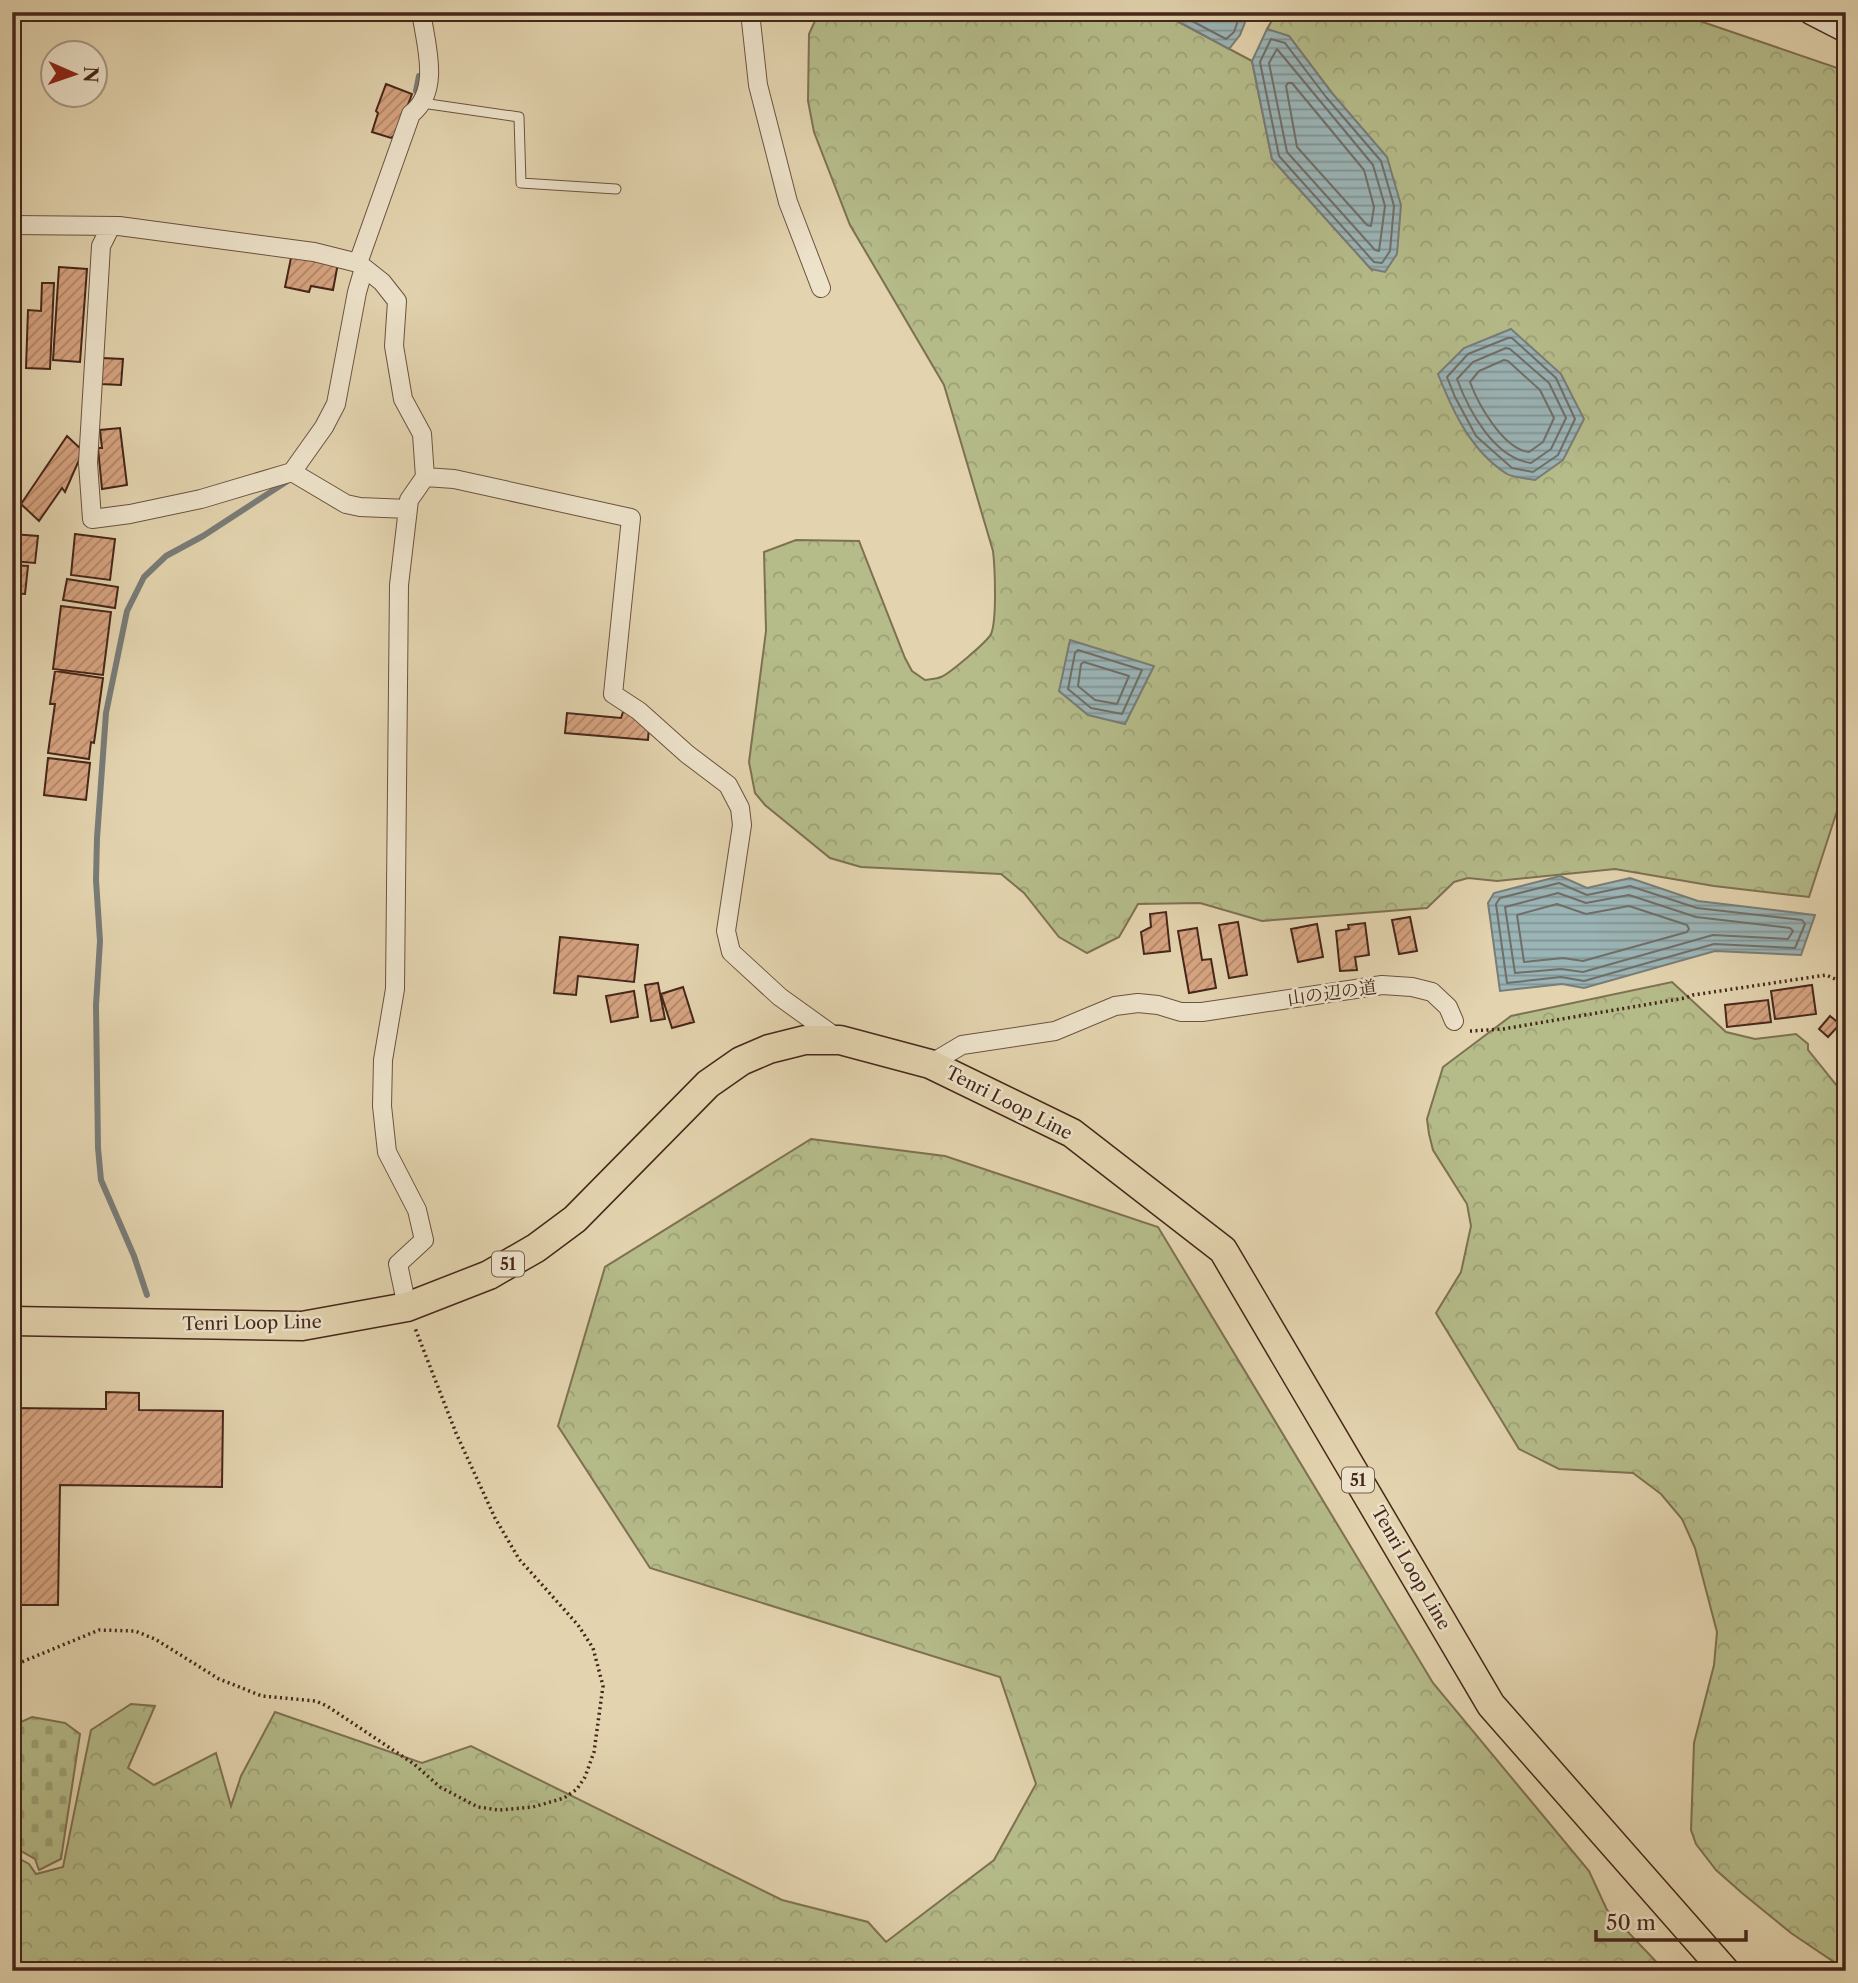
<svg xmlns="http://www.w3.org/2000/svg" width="1858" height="1983" font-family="'Libre Caslon Text','Noto Serif JP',serif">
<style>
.forest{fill:url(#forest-crowns);stroke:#7e7152;stroke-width:2}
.cemetery{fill:url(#cemetery-stones);stroke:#7e7152;stroke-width:2}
.water{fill:url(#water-rules);stroke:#797c78;stroke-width:2}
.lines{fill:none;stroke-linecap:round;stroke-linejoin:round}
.shore{stroke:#706e68;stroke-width:2}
.stream{stroke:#797c78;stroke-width:6}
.building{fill:url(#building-hatch);stroke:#46261a;stroke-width:2}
.lane-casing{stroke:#6d523f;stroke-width:11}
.street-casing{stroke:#6d523f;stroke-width:20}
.secondary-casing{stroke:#46261a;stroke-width:27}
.primary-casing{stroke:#46261a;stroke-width:31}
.path{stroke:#46261a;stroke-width:3.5;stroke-dasharray:2 3.5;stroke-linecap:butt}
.lane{stroke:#ede3cb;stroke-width:9}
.street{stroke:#ede3cb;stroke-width:18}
.secondary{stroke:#ede3cb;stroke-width:24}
.primary{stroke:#e3d4af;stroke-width:28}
.labels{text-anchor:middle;stroke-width:5;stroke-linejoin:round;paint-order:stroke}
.shield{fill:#ede3cb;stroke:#785f4f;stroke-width:2}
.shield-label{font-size:16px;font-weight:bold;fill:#46261a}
.street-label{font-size:18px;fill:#46261a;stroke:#ede3cb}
</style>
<defs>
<pattern id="forest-crowns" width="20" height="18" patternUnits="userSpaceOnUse" patternTransform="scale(1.75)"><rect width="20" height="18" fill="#b5bc8a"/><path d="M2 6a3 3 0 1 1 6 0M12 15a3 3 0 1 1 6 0" fill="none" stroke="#9da176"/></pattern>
<pattern id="cemetery-stones" width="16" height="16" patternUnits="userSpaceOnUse" patternTransform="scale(1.75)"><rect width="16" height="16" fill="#b5bc8a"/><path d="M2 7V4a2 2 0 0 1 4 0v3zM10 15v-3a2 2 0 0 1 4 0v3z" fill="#9da176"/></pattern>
<pattern id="water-rules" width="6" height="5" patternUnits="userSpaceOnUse" patternTransform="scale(1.75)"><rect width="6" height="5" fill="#9bb5b7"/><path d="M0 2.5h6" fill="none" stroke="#809394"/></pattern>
<pattern id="building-hatch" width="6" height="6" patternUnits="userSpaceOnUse" patternTransform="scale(1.75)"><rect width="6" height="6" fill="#d7a481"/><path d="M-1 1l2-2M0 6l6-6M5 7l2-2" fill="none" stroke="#b08569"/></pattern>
</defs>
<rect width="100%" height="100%" fill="#e3d4af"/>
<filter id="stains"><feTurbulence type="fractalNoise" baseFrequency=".00286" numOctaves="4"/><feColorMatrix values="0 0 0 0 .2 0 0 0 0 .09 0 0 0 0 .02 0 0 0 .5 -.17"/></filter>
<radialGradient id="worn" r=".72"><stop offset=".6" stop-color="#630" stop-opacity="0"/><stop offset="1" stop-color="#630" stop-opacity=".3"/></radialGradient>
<!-- forest -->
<path class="forest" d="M819 12H1160L1252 61 1272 159 1371 269 1332 93 1289 36 1267 29 1277 12H1494L1545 18 1694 19 1846 71V802L1838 808 1809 897 1714 886 1615 869 1497 881 1468 878 1454 882 1427 908 1262 921 1200 903 1138 904 1119 937 1087 953 1059 937 1024 893 1001 874 861 867 830 858 765 805 755 793 749 762 766 631 764 552 796 540 859 541 905 658 912 671 925 680C930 679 937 679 941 677 949 674 988 641 991 634 997 620 995 568 993 551L944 385 850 225 814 132 808 101 809 34Z
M1672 982 1726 1032 1755 1039 1796 1034 1808 1044V1050L1846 1097V1970L1791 1933 1742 1893 1716 1870 1696 1844 1691 1830 1694 1743 1714 1665 1717 1632 1695 1548 1682 1519 1661 1494 1633 1473 1559 1469 1519 1449 1436 1313 1461 1272 1471 1226 1467 1204 1433 1150 1429 1134 1427 1119 1443 1067 1511 1016Z
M811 1139 945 1156 1158 1227 1433 1683 1589 1871 1607 1910 1665 1971H12V1862L20 1859 29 1864 36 1874 63 1867 91 1730 131 1704 155 1706 128 1768 154 1785 216 1753 231 1806 241 1776 275 1712 422 1763 471 1746 782 1900 868 1922 886 1942 994 1860 1036 1784 1000 1677 650 1568 558 1426 605 1267Z"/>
<!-- cemetery -->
<path class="cemetery" d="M32 1717 65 1723 80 1734 61 1859 39 1870 35 1859 19 1850 12 1856V1726Z"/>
<!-- water -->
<path class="water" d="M1161 12H1249L1240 35 1229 49Z
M1267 29 1289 36 1332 93 1387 157 1401 205 1397 254 1385 272 1371 269 1272 159 1252 61Z
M1511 329 1561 374 1584 419 1563 460 1535 480C1526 478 1514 478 1507 474 1471 451 1453 412 1438 374L1464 348Z
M1070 640 1154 666 1125 724 1088 715 1059 691Z
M1560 876 1587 888 1630 878 1698 901 1815 915 1801 955 1715 951 1584 988 1562 984 1500 991 1488 903 1494 893Z"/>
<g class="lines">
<!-- shore -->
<path class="shore" d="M1175 12 1226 39 1234 32 1241 12
M1271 39 1285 43 1326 97 1381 161 1394 206 1390 251 1382 263 1374 262 1279 156 1260 62Z
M1277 49 1373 165 1385 206 1379 251 1375 250 1287 152 1269 63Z
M1288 83H1292L1364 170 1374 207 1371 226 1367 225 1297 147 1286 86Z
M1508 338H1512L1556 378 1575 419 1558 455 1533 472 1512 468 1476 436 1455 397 1447 377 1468 354Z
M1506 348 1510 349 1549 383 1566 418 1551 449 1531 463C1494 458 1469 411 1457 379L1473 362Z
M1504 360 1508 361 1540 390 1554 418 1543 442 1529 452C1503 449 1478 404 1470 382L1479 371Z
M1078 650 1142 670 1122 714 1091 708 1068 689 1075 653Z
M1084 662 1129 676 1117 704 1095 700 1078 686 1081 664Z
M1559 883 1587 895 1630 886 1697 908 1802 920 1805 924 1795 948 1714 944 1584 981 1561 977 1507 983 1496 904 1500 898Z
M1558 893 1586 903 1629 895 1696 917 1790 928 1793 931 1788 939 1713 935 1583 972 1561 969 1515 973 1505 907Z
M1557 904 1586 914 1629 906 1687 925 1689 929 1687 932 1583 961 1563 958 1524 962 1517 915Z"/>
<!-- stream -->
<path class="stream" d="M416 91 419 76
M147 1295 134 1256 101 1180 98 1148 96 1005 100 941 96 880 97 838 106 713 127 611 144 577 166 556 203 536 289 480"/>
</g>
<!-- building -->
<path class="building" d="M386 84 412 94 397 133 391 138 372 132 378 113 376 111Z
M292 253 338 263 333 290 311 286 309 292 285 287Z
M59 267 87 269 80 362 53 360Z
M42 283H54L50 369 26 368 28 310 41 311Z
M102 358 123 359 121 385 101 384Z
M120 428 127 485 102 489 98 448H102L100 430Z
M67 436 83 451 65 492 62 488 39 521 21 504Z
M12 534 38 536 35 563 12 561Z
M75 534 115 539 110 580 71 575Z
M12 565 28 566 25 594 12 593Z
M67 579 118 587 115 608 63 600Z
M61 606 111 612 103 675 53 669Z
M55 671 103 678 94 743 91 742 89 759 48 753 55 704H50Z
M623 712 636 713 649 726 648 740 565 733 567 713 621 718Z
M48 758 90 763 86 800 44 795Z
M1166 912 1170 951 1144 954 1141 932 1151 927 1150 914Z
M1410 917 1417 951 1399 954 1392 920Z
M1238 922 1247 975 1229 978 1219 925Z
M1365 923 1369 955 1355 957 1357 970 1340 971 1336 931 1349 929 1348 925Z
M1317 924 1323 957 1298 962 1291 929Z
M1197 928 1202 960 1211 959 1216 988 1189 993 1178 931Z
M560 937 638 945 634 982 578 976 576 995 554 993Z
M658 983 665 1019 651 1021 645 985Z
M1812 985 1816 1014 1775 1019 1771 991Z
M683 987 694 1022 672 1028 661 994Z
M634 991 638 1017 611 1022 606 996Z
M1768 1000 1771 1022 1727 1027 1725 1005Z
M1830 1016 1840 1024 1828 1037 1819 1029Z
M106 1392 139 1393V1410L223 1411 222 1487 60 1485 58 1605H12V1408L106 1409Z"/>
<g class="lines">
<defs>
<path id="lane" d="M422 103 519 117 521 183 616 189"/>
<path id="street" d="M750 12 758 85 788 202 821 288
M12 225 119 226 314 252 358 263 382 282 397 301 394 346 403 399 422 434 425 477 409 500 399 585 395 989 383 1060 382 1106 387 1152 417 1210 424 1240 398 1264 407 1307
M111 226 101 246 88 463 92 519 130 514 201 499 292 472 324 427 336 404 357 292 364 268
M358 263 411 114C441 91 426 45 421 12
M292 472 346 504 360 507 408 509
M425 477 454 479 631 518 613 694 639 711 687 754 728 785 740 808 742 825 726 931 731 952 780 997 837 1038
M930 1064 962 1045 1055 1031 1115 1006 1138 1003 1158 1005 1181 1012H1202L1382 985 1412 987 1432 992 1448 1007 1454 1021"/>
<path id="secondary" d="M1811 12 1846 30"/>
<path id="primary" d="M12 1321 302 1326 407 1307 489 1275 536 1248 575 1219 708 1084 741 1061 769 1049 805 1040H840L930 1064 1072 1133 1223 1250 1491 1705 1725 1971"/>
</defs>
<!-- lane casing -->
<use href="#lane" class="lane-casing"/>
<!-- street casing -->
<use href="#street" class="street-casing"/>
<!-- secondary casing -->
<use href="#secondary" class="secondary-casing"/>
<!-- primary casing -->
<use href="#primary" class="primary-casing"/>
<!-- path -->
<path class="path" d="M1470 1031 1503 1029 1685 998 1693 995 1826 975 1846 984
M12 1666 99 1630 135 1631 155 1639 219 1679 262 1696 316 1701 327 1706 414 1764 440 1787 478 1807 499 1810 533 1807 564 1798 577 1789 585 1777 594 1752 603 1686 593 1648 578 1625 519 1559 495 1518 456 1433 415 1328"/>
<!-- lane -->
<use href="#lane" class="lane"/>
<!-- street -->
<use href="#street" class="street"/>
<!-- secondary -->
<use href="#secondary" class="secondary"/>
<!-- primary -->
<use href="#primary" class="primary"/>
</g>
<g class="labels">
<!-- shield labels -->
<g class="shield">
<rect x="492" y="1251.5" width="32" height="25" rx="5"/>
<rect x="1342" y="1467.5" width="32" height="25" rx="5"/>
</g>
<g class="shield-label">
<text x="508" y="1270">51</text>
<text x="1358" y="1486">51</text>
</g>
<!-- street labels -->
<g class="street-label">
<text transform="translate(1332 993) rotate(-8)" y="6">山の辺の道</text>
<text transform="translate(1009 1103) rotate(27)" y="6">Tenri Loop Line</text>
<text transform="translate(252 1323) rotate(-1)" y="6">Tenri Loop Line</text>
<text transform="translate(1411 1568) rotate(60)" y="6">Tenri Loop Line</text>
</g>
</g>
<!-- margin -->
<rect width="1858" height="1983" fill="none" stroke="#e3d4af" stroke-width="42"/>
<rect x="14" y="14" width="1830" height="1955" fill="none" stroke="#46261a" stroke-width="3.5"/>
<rect x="21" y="21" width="1816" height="1941" fill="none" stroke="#46261a" stroke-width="2"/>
<!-- north arrow -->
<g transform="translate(74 74) rotate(92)"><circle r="33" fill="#ede3cb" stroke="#aa9784" stroke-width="2"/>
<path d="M0-5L12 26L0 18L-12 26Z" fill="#8f2418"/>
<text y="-10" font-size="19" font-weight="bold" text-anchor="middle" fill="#46261a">N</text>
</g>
<!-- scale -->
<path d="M1596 1930v10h150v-10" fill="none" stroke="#46261a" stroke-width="3.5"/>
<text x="1606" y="1930" font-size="21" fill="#46261a" stroke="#ede3cb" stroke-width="5" paint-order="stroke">50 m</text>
<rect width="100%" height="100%" filter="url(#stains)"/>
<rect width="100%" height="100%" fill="url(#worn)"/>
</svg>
